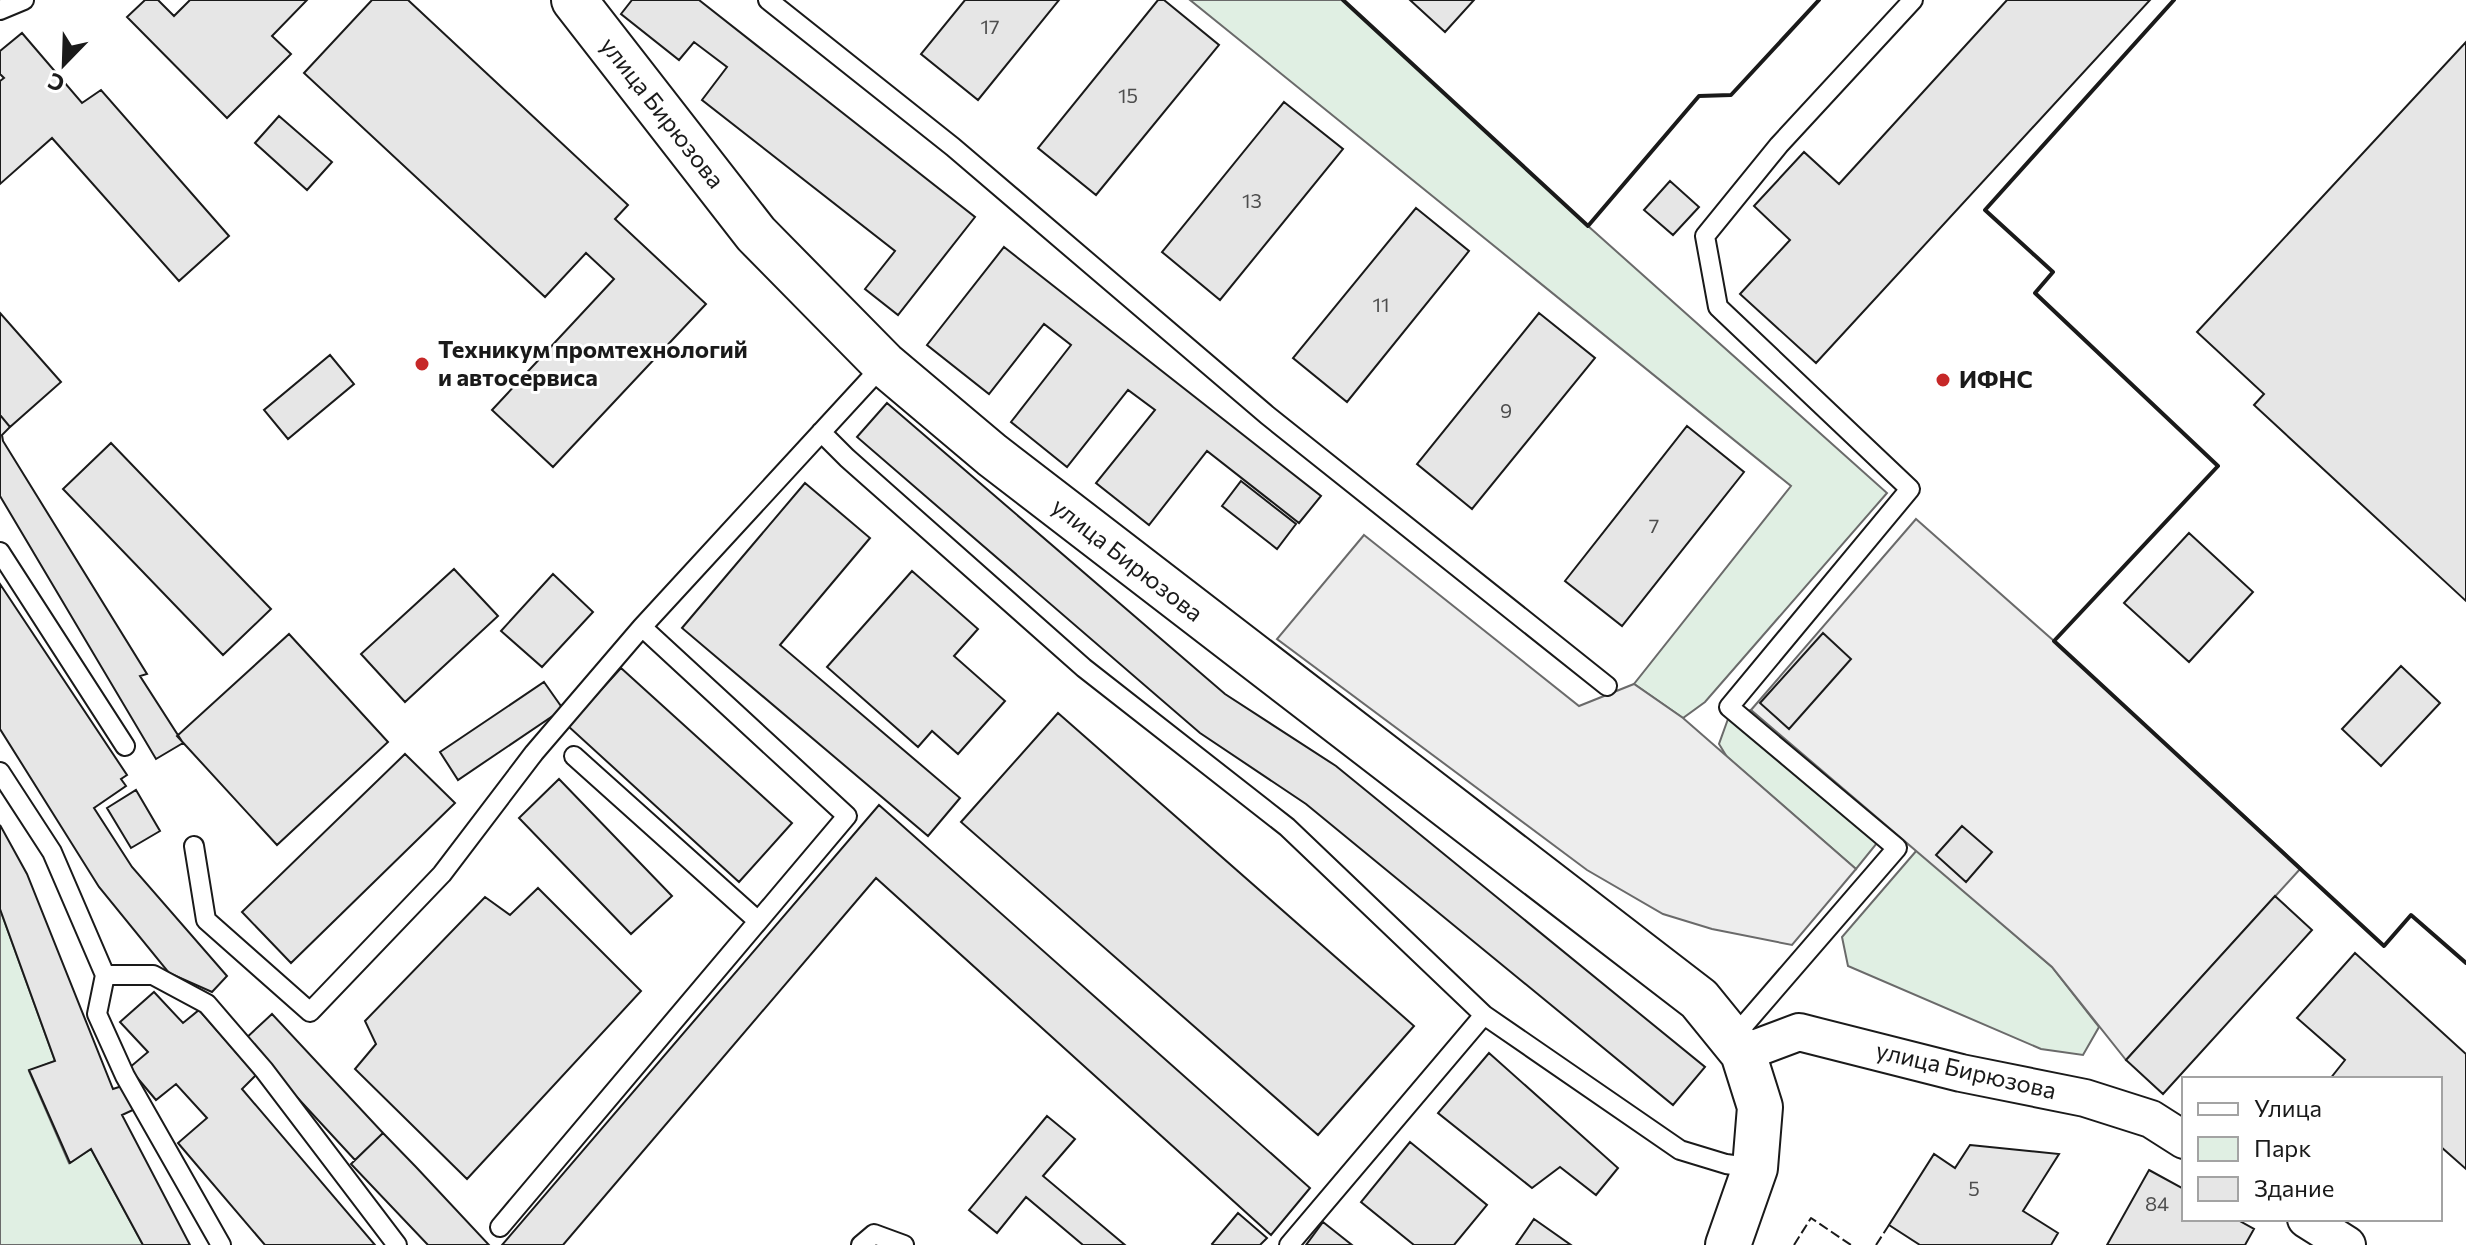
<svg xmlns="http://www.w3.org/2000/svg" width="2466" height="1245" font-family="Commissioner,sans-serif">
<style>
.green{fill:#e0efe3;stroke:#6a6a6a;stroke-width:2}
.parking{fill:#ededed;stroke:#6a6a6a;stroke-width:2}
.building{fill:#e6e6e6;stroke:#1a1a1a;stroke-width:2}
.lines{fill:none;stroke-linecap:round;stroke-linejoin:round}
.service-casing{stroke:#1a1a1a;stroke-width:22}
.minor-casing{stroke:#1a1a1a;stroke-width:40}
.secondary-casing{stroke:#1a1a1a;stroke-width:48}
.service{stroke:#fff;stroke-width:18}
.minor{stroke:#fff;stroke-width:36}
.secondary{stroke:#fff;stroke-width:44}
.fence{stroke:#1a1a1a;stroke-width:2;stroke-dasharray:10 4;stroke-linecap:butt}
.wall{stroke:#1a1a1a;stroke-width:4}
.poi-dot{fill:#c62828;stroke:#fff;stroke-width:3}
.labels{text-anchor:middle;stroke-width:6;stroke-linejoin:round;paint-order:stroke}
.number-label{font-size:20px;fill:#4d4d4d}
.street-label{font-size:24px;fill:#1a1a1a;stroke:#fff}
.poi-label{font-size:24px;font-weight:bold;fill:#1a1a1a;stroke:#fff;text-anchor:start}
</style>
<rect width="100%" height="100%" fill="#fff"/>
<!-- green -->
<path class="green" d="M1190 0H1343L1588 226 1887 493 1705 702 1683 718 1634 684 1791 486Z
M1751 710 1890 827 1856 869 1727 757 1719 744 1728 719Z
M1917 850 2052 967 2099 1027 2083 1055 2041 1049 1848 966 1842 937Z
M0 909 55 1061 29 1071 69 1163 91 1149 143 1245H0Z"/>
<!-- parking -->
<path class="parking" d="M1916 519 2054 641 2301 868 2126 1060 2052 967 1751 710Z
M1364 535 1579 706 1634 684 1683 718 1856 869 1792 945 1712 929 1663 914 1587 870 1277 639Z"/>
<!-- building -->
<path class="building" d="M145 0H158L174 16 190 0H307L272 36 291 54 227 118 127 17Z
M372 0H408L628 205 615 219 706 304 553 467 492 410 614 279 586 253 545 297 304 73Z
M632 0H699L975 217 898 315 865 289 895 251 702 100 727 67 694 42 679 60 621 14Z
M965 0H1059L978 100 921 54Z
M1158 0H1164L1219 45 1096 195 1038 148Z
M1410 0H1474L1445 32Z
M2007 0H2150L1816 363 1740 294 1790 240 1754 206 1804 152 1839 184Z
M22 33 82 103 101 90 229 236 179 281 52 138 0 184V81L4 78 0 74V51Z
M2466 42V601L2254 405 2264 394 2197 332Z
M1284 102 1343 149 1220 300 1162 252Z
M279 116 332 162 307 190 255 143Z
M1670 181 1699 207 1673 235 1644 210Z
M1416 208 1469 251 1347 402 1293 358Z
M1004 247 1321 496 1299 523 1207 451 1149 525 1096 483 1155 410 1128 390 1067 467 1011 422 1071 345 1044 324 989 394 927 345Z
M0 313 61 382 10 427 0 415Z
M1539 313 1595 358 1472 509 1417 464Z
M330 355 354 384 288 439 264 410Z
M887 403 1225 694 1336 766 1705 1067 1673 1105 1306 804 1200 733 857 437Z
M0 415 10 427 2 435 3 441 147 674 140 676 183 743 156 759 0 496Z
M1687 426 1744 472 1622 626 1565 581Z
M111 443 271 609 223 655 63 489Z
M1241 481 1296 524 1277 549 1222 506Z
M805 483 870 538 780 645 960 798 928 836 682 628Z
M2189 533 2253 592 2189 662 2124 603Z
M454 569 498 616 405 702 361 654Z
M912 571 978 629 954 656 1005 701 958 754 932 731 918 747 827 667Z
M553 574 593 612 542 667 501 631Z
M0 584 127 775 121 779 126 786 94 808 132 867 227 976 212 992 169 973 99 887 0 729Z
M1823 633 1851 659 1789 729 1760 703Z
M289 634 388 742 277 845 177 736Z
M2401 666 2440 703 2381 766 2342 729Z
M621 668 792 823 739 882 568 726Z
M544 682 563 709 458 780 440 752Z
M1058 713 1414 1026 1318 1135 961 822Z
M405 754 455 803 291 963 242 912Z
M559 779 672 896 631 934 519 818Z
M136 790 160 831 131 848 107 808Z
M879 805 1310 1188 1271 1235 876 878 563 1245H502Z
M0 825 27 874 113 1089 122 1086 135 1109 122 1115 190 1245H143L91 1149 70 1163 29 1070 55 1061 0 909Z
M1962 826 1992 852 1966 882 1936 855Z
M538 888 641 991 467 1179 355 1069 376 1044 365 1021 485 897 510 915Z
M2275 896 2312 930 2163 1094 2126 1060Z
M2355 953 2466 1054V1169L2440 1146V1079H2330L2345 1060 2297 1018Z
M154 992 183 1023 199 1010 256 1075 242 1089 375 1245H265L178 1143 207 1118 176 1084 156 1100 129 1068 148 1052 120 1022Z
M272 1014 383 1133 355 1160 244 1040Z
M1489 1053 1618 1168 1596 1195 1560 1167 1532 1188 1438 1113Z
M1047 1116 1075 1139 1043 1176 1125 1245H1083L1026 1197 997 1233 969 1210Z
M383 1133 416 1167 489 1245H428L351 1164Z
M1410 1142 1487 1205 1454 1245H1414L1361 1202Z
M1970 1145 2059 1154 2023 1211 2058 1233 2051 1245H1920L1889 1225 1934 1154 1955 1168Z
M2149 1170 2184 1189V1219H2236L2254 1229 2245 1245H2107Z
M1238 1213 1267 1238 1260 1245H1213L1212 1244Z
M1534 1219 1571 1245H1516Z
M1323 1222 1352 1245H1306Z"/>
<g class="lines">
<defs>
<path id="service" d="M768 0 953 147 1267 415 1607 686
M0 10 24 0
M821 432 847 458 1084 668 1287 827 1484 1015 1680 1150 1726 1164 1755 1168
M0 552 125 746
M574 756 758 921
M0 772 52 852 105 975H153L207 1004 264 1070 397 1245
M194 846 206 920 310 1012 442 874 534 753 642 627 884 364
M105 975 97 1014 125 1076 221 1245
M1732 1039 1897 848 1729 707 1910 489 1718 307 1705 236 1779 145 1913 0
M500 1227 847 816 642 627
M861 1245 874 1234 904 1245
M1289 1245 1484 1015"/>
<path id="minor" d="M1743 1053 1799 1032 1961 1073 2085 1098 2151 1119 2184 1140
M2306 1219 2347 1245"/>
<path id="secondary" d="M574 0 756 234 884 364 992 455 1699 999 1743 1053 1760 1107 1755 1168 1728 1245"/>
</defs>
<!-- service casing -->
<use href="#service" class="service-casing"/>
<!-- minor casing -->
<use href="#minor" class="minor-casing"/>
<!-- secondary casing -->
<use href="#secondary" class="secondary-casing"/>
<!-- service -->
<use href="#service" class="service"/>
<!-- minor -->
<use href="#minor" class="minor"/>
<!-- secondary -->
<use href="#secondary" class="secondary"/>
<!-- fence -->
<path class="fence" d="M1794 1245 1811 1218 1851 1245
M1876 1245 1889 1225"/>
<!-- wall -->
<path class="wall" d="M1343 0 1588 226 1699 96 1731 95 1819 0
M2174 0 1985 210 2053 272 2035 293 2218 466 2054 641 2384 946 2411 915 2466 963"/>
</g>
<!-- markers -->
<g class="poi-dot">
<circle cx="422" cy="364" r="8"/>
<circle cx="1943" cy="380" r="8"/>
</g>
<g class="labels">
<!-- number labels -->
<g class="number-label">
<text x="990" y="34">17</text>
<text x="1128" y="103">15</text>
<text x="1252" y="208">13</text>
<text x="1381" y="312">11</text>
<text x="1506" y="418">9</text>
<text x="1654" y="533">7</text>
<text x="1974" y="1196">5</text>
<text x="2157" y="1211">84</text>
</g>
<!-- street labels -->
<g class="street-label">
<text transform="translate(662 113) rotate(52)" y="8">улица Бирюзова</text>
<text transform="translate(1127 560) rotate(38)" y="8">улица Бирюзова</text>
<text transform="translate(1966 1071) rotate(13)" y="8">улица Бирюзова</text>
</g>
<!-- poi labels -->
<g class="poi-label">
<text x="438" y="358">Техникум промтехнологий<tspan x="438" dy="28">и автосервиса</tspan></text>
<text x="1959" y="388">ИФНС</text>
</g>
</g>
<!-- legend -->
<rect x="2182" y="1077" width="260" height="144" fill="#ffffff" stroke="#a3a3a3" stroke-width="2"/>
<rect x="2198" y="1103" width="40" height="12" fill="#ffffff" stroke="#a3a3a3" stroke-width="2"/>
<text x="2254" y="1117" font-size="24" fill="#1a1a1a">Улица</text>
<rect x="2198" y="1137" width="40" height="24" fill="#e0efe3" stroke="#a3a3a3" stroke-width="2"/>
<text x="2254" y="1157" font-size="24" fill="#1a1a1a">Парк</text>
<rect x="2198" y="1177" width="40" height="24" fill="#e6e6e6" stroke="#a3a3a3" stroke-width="2"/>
<text x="2254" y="1197" font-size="24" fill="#1a1a1a">Здание</text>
<!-- north arrow -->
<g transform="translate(64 64) rotate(203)" stroke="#ffffff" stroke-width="6" paint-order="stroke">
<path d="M0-6L14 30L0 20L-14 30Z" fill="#1a1a1a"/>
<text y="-12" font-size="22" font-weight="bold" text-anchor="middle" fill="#1a1a1a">С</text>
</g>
</svg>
